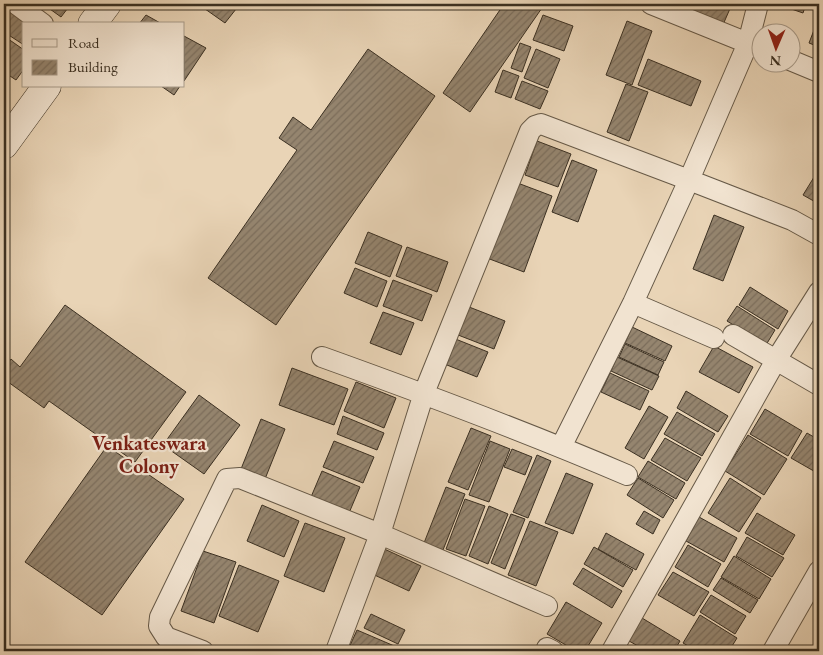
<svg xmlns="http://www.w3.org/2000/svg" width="823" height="655" font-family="'EB Garamond',serif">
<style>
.building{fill:url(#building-hatch);stroke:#3b3022}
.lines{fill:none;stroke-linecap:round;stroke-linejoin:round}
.street-casing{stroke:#665947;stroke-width:22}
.secondary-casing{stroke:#3b3022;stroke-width:29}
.street{stroke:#f1e3d0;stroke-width:20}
.secondary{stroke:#f1e3d0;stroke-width:28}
.labels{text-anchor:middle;stroke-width:4.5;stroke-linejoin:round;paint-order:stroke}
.neighbourhood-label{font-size:20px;font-weight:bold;fill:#7a1f14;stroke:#f1e3d0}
</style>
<defs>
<pattern id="building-hatch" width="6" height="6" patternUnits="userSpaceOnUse" patternTransform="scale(1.25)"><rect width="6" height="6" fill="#95856f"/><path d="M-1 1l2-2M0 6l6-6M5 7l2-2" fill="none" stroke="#7b6d5b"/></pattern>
</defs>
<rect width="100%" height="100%" fill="#e9d4b6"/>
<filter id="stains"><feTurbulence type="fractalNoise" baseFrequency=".004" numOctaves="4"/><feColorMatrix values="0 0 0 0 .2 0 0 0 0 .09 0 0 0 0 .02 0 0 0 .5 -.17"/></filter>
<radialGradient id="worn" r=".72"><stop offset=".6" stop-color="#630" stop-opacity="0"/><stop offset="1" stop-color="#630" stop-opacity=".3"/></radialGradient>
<!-- building -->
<path class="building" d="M43 4H71L61 17Z
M198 4H240L225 23Z
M504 4 544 5 470 112 443 93Z
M685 4H732L722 27 682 10Z
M777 4H806L803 13Z
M9 11 27 24H24V45L4 32V19Z
M146 15 162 24H139Z
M543 15 573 26 564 51 533 40Z
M819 17V47L809 43Z
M627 21 652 31 632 85 606 75Z
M4 36 24 50V69L16 80 4 72Z
M184 36 206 48 184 81Z
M520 43 531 47 522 72 511 68Z
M368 49 435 96 276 325 208 278 297 150 279 138 293 117 311 130Z
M536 49 560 59 548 88 524 78Z
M648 59 701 81 691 106 638 85Z
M503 70 519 76 511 98 495 92Z
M522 81 548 91 540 109 515 99Z
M626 84 648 92 629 141 607 132Z
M161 86H180L174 95Z
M537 141 571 154 558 187 525 175Z
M572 160 597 170 578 222 552 212Z
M819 169V204L803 195Z
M515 182 552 196 524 272 487 258Z
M714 215 744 227 723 281 693 269Z
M368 232 402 246 390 277 355 263Z
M407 247 448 262 437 292 396 276Z
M355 268 387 281 377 307 344 293Z
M393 280 432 295 422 321 383 306Z
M750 287 788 311 778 329 739 305Z
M65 305 186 392 135 462 49 401 44 408 4 379V369L11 359 20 367Z
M464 305 505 321 494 349 453 333Z
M737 306 775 330 766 345 727 321Z
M383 312 414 323 401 355 370 343Z
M632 327 672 346 665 361 625 343Z
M453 338 488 352 477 377 442 363Z
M625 344 664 362 658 375 619 357Z
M714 346 753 367 739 393 699 372Z
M617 357 659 376 652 390 611 371Z
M292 368 348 389 334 425 279 405Z
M610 373 649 391 640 410 601 392Z
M356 382 396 398 384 428 344 411Z
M686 391 728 416 718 432 677 408Z
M199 395 240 425 204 474 163 445Z
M649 406 668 417 644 459 625 448Z
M765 409 802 431 788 456 750 434Z
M677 412 715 434 702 456 664 434Z
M343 416 384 433 377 450 337 434Z
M261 419 285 429 265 479 241 469Z
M471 428 491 436 468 490 448 482Z
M807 433 819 440V474L791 458Z
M748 435 787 459 764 495 725 471Z
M665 438 701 458 687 481 651 460Z
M334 441 374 457 363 483 323 467Z
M490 441 510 449 489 502 469 495Z
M107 446 184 499 102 615 25 562Z
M512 449 532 457 525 475 504 467Z
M537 455 551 461 528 518 513 512Z
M648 461 685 483 676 499 638 477Z
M322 471 360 487 349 513 311 497Z
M566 473 593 484 573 534 545 523Z
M638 478 674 500 663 518 627 495Z
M730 478 761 498 739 532 708 513Z
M446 487 465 494 443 550 424 543Z
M465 499 485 506 466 556 446 549Z
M262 505 299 521 284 557 247 541Z
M489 506 508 514 488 564 469 556Z
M644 511 660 520 653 534 636 524Z
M757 513 795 535 783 555 745 533Z
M511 514 525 519 505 569 491 563Z
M699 517 737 538 724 562 686 541Z
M530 521 558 532 536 586 508 575Z
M305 523 345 538 324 592 284 576Z
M606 533 644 554 636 570 598 549Z
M747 537 784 558 772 577 736 556Z
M688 545 721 564 708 587 675 567Z
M380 547 421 566 409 591 368 572Z
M594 547 633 570 623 587 584 564Z
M203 551 236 562 214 623 181 611Z
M734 556 771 579 759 599 721 577Z
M239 565 279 581 258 632 219 616Z
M583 568 622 591 612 608 573 584Z
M673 572 709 592 694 616 658 595Z
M721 578 758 600 750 613 713 590Z
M711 595 746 616 735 634 700 612Z
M566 602 602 623 585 651H576L547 634Z
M371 614 405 630 398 644 364 628Z
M700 615 737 638 729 651H697L683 643Z
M642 618 680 641 674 651H647L629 641Z
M357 630 399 648 398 651 348 650Z"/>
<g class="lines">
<defs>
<path id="street" d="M16 4 43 24
M651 4 760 48
M790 60 819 72
M633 303 714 338
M733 335 819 385
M322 357C425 394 527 432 627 475
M561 447 633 303 689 180 792 220 819 235
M547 648 553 651
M203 651 166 637 159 626 160 617 227 479 240 478 380 534 547 606
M336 651 380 534 424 393 530 131 535 126 541 124 689 180 748 43 758 4
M612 651 776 360 819 292
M773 651 819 571"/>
<path id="secondary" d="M92 24 107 4
M4 145 47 86"/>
</defs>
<!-- street casing -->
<use href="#street" class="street-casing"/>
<!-- secondary casing -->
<use href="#secondary" class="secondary-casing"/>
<!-- street -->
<use href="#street" class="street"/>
<!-- secondary -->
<use href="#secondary" class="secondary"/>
</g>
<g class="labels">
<!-- neighbourhood labels -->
<g class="neighbourhood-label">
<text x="149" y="450">Venkateswara<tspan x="149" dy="23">Colony</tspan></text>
</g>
</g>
<!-- margin -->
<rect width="823" height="655" fill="none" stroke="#e9d4b6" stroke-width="20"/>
<rect x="5" y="5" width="813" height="645" fill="none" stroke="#3b3022" stroke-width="2.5"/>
<rect x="10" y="10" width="803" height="635" fill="none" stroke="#3b3022"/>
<!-- legend -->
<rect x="22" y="22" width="162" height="65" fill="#f1e3d0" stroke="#a89b8a"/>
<rect x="32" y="39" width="25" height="8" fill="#f1e3d0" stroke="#a89b8a"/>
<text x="68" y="48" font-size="15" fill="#3b3022">Road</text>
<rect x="32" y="60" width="25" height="15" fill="url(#building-hatch)" stroke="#a89b8a"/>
<text x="68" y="72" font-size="15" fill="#3b3022">Building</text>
<!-- north arrow -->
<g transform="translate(776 48) rotate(182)"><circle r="24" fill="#f1e3d0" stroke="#a89b8a"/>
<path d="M0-4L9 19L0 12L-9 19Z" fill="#8f2418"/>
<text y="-8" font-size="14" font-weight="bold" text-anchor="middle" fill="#3b3022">N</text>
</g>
<rect width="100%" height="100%" filter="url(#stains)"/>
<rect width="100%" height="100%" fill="url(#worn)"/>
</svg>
